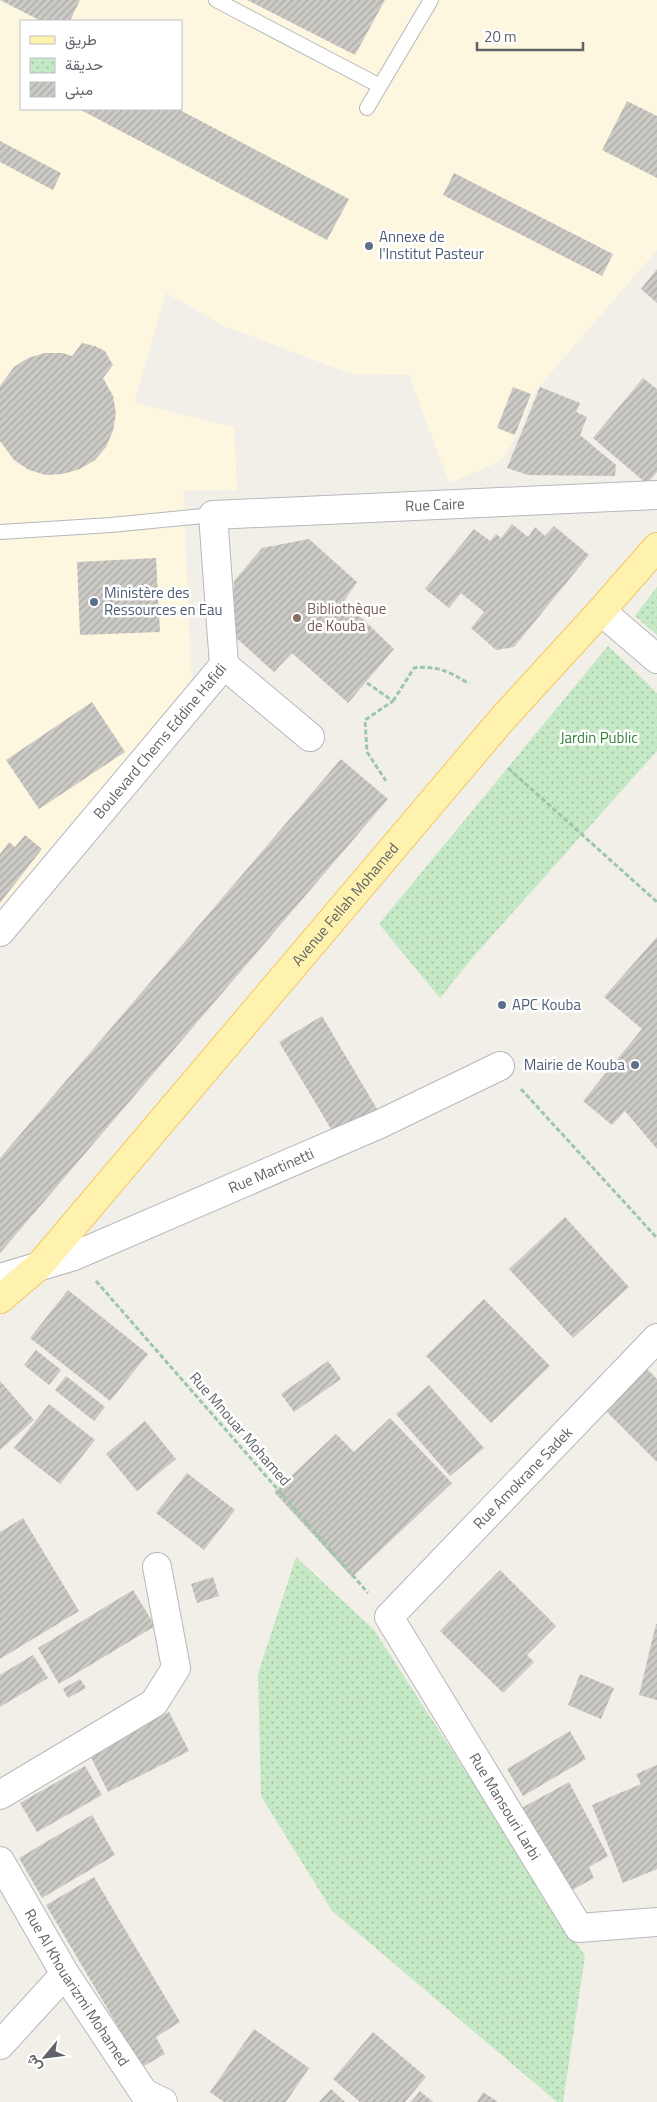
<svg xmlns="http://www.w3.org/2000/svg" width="657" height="2102" font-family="'Titillium Web',Vazirmatn,sans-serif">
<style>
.commercial{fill:#fef7e0;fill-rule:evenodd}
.park{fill:url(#park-dots)}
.building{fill:url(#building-hatch)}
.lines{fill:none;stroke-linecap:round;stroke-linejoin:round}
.service-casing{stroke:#b5b8bc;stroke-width:16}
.minor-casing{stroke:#b5b8bc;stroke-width:30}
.primary-casing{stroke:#f2c960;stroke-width:30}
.path{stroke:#9cc7a9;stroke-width:3;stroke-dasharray:5 2.5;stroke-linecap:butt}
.service{stroke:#fff;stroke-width:14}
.minor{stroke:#fff;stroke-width:28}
.primary{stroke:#fff2af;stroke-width:28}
.service-dot{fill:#5c6f8a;stroke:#fff;stroke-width:2}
.education-dot{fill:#8d6e63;stroke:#fff;stroke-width:2}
.labels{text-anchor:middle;stroke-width:5;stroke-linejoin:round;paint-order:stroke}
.service-label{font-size:15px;fill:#4e5e75;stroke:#fff;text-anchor:start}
.street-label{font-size:15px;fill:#5f6368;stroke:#fff}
.education-label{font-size:15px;fill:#785e54;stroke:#fff;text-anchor:start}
.park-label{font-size:15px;fill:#348238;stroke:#fff}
</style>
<defs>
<pattern id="park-dots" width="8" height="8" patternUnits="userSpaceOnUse" patternTransform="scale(1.25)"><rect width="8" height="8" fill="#c5e8c5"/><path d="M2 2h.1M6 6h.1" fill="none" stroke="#a3c0a4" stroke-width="1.8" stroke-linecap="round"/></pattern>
<pattern id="building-hatch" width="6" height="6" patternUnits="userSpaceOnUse" patternTransform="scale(1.25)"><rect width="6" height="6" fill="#cccac5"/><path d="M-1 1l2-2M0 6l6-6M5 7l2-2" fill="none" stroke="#a9a8a4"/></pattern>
</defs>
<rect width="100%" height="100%" fill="#f1efe8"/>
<!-- commercial -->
<path class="commercial" d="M0 0H657V250L536 390 514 440 501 461 449 483 409 375 351 374 224 326 166 293 134 403 234 427 237 490 183 491 192 686 65 830 0 908ZM21 21H181V109H21Z"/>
<!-- park -->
<path class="park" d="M657 587V635L635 616Z
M608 646 657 693V751L473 957 440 998 379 924Z
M296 1557 374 1630 585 1956 563 2102H557L332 1911 261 1796 258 1674Z"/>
<!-- building -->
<path class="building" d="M0 0H80L70 21H41Z
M247 0H385L355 55Z
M627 101 657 116V178L602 150Z
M79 109H178L349 199 327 240Z
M0 141 61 173 53 190 0 162Z
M454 173 613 254 602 276 443 195Z
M657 269V303L641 289Z
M82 343 95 346 105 351 113 365 103 378 113 396 116 413 113 431 106 447 95 460 80 469 63 474 46 475 29 470 14 460 0 441V386L14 367 28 358 45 353H63L72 356Z
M643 378 657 389V472L647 484 593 438Z
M513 387 531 394 515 435 497 428Z
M540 387 580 403 576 412 587 417 580 435 616 465 615 476 528 475 507 468Z
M512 524 528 537 535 527 545 536 554 526 589 555 514 647 496 650 471 628 484 612 461 593 449 608 425 589 474 529 490 541 496 534 501 538Z
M309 539 357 582 344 601 394 649 348 703 292 653 274 672 232 634 234 581 262 548Z
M156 558 160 632 80 635 77 562Z
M92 702 125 752 39 809 6 760Z
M341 759 388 799 0 1253V1158Z
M25 835 42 849 0 903V854L9 842 15 847Z
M657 937V1149L625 1111 612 1125 583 1101 642 1029 604 997Z
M322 1016 377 1109 334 1134 279 1042Z
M565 1217 629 1287 573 1338 509 1269Z
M68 1290 148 1354 110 1401 30 1338Z
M484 1299 550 1366 491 1423 426 1356Z
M36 1350 61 1370 49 1385 24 1365Z
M328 1361 341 1379 294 1412 281 1394Z
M644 1366 657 1379V1462L602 1407Z
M66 1376 105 1407 94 1421 55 1390Z
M0 1381 34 1420 0 1450Z
M429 1385 484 1448 450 1476 396 1414Z
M49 1404 95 1440 60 1484 14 1448Z
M390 1418 452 1483 352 1577 274 1492 336 1434 354 1452Z
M145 1421 176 1459 137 1491 106 1454Z
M187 1473 235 1510 204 1550 156 1513Z
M23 1518 79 1611 0 1659V1532Z
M500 1570 556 1626 527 1655 534 1662 503 1693 440 1631Z
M213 1577 219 1596 197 1603 191 1584Z
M133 1590 155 1626 59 1684 38 1648Z
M656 1624H657V1700L639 1695Z
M33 1655 48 1678 0 1707V1675Z
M580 1674 614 1688 601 1719 568 1705Z
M80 1679 86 1688 68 1698 63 1689Z
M169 1712 189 1751 108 1792 89 1753Z
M570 1731 586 1759 523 1796 507 1769Z
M657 1765V1869L623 1883 592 1805 641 1784 636 1774Z
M85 1766 102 1795 37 1832 20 1803Z
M569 1782 608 1856 589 1867 594 1878 563 1895 518 1810Z
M92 1815 115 1855 42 1898 19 1858Z
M94 1877 180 2022 156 2037 165 2054 142 2067 46 1905Z
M254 2029 309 2068 286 2102H224L210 2092Z
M373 2032 426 2077 405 2102H360L333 2079Z
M331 2089 345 2102H319Z
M420 2091 433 2102H411Z
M483 2092 498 2102H477Z"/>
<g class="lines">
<defs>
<path id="service" d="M216 0 380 86
M367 108 431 0
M0 532 111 525 213 515"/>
<g id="minor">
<path d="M601 611 657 659"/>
<path d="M224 665 310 737"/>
<path id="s1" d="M0 932 224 665 213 515 657 495"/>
<path id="s2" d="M0 1278 74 1256 380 1124 500 1066"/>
<path id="s3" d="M657 1338 389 1617 579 1928 657 1922"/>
<path d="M0 1795 154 1703 176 1668 157 1567"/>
<path id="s4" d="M0 1861 65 1974 144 2093 163 2102"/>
<path d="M0 2045 65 1974"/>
</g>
<g id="primary">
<path id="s5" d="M0 1299 40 1265 504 717 601 611 657 547"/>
</g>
</defs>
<!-- service casing -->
<use href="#service" class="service-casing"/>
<!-- minor casing -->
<use href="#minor" class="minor-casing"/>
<!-- primary casing -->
<use href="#primary" class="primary-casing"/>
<!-- path -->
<path class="path" d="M367 683 393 701 365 720 367 752 386 781
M393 701 414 668C436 665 451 672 469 684
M508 768 657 902
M521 1089 657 1238
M96 1281 368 1593"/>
<!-- service -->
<use href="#service" class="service"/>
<!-- minor -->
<use href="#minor" class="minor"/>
<!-- primary -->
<use href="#primary" class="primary"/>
</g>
<!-- markers -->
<g class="service-dot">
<circle cx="369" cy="246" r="5"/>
<circle cx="94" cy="602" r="5"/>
<circle cx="502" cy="1005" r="5"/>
<circle cx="635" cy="1065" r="5"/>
</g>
<circle class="education-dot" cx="297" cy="618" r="5"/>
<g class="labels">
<!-- service labels -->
<g class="service-label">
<text x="379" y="242">Annexe de<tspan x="379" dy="17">l'Institut Pasteur</tspan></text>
<text x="104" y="598">Ministère des<tspan x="104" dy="17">Ressources en Eau</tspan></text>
<text x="512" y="1010">APC Kouba</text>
<text x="625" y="1070" text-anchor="end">Mairie de Kouba</text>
</g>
<!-- street labels -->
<g class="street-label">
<text dy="5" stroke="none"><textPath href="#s1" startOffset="721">Rue Caire</textPath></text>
<text dy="5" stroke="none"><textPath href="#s1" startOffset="249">Boulevard Chems Eddine Hafidi</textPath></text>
<text dy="5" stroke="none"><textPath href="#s5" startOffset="525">Avenue Fellah Mohamed</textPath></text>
<text dy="5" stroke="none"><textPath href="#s2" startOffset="292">Rue Martinetti</textPath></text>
<text transform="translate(240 1429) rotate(49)" y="5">Rue Mnouar Mohamed</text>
<text transform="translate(523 1478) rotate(-46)" y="5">Rue Amokrane Sadek</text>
<text dy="5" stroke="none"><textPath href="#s3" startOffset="609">Rue Mansouri Larbi</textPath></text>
<text dy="5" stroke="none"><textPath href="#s4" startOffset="148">Rue Al Khouarizmi Mohamed</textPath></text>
</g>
<!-- education labels -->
<g class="education-label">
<text x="307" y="614">Bibliothèque<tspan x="307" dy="17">de Kouba</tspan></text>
</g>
<!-- park labels -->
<g class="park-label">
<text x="599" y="743">Jardin Public</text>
</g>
</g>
<!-- legend -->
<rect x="20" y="20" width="162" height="90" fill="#ffffff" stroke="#bfc1c3"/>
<rect x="30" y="36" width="25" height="8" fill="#fff2af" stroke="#bfc1c3"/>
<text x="65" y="45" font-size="15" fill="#5f6368">طريق</text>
<rect x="30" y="58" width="25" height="15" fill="url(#park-dots)" stroke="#bfc1c3"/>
<text x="65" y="70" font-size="15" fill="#5f6368">حديقة</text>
<rect x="30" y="82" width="25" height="15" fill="url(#building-hatch)" stroke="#bfc1c3"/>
<text x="65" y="95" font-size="15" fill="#5f6368">مبنى</text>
<!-- north arrow -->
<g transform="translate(45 2057) rotate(241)" stroke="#ffffff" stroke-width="4" paint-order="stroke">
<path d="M0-4L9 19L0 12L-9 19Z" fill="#5f6368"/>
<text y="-8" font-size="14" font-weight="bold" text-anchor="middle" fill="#5f6368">ش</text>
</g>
<!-- scale -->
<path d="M477 42v8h106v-8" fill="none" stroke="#5f6368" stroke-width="2.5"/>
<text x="484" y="42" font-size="15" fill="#5f6368" stroke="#ffffff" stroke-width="4" paint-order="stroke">20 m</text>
</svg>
